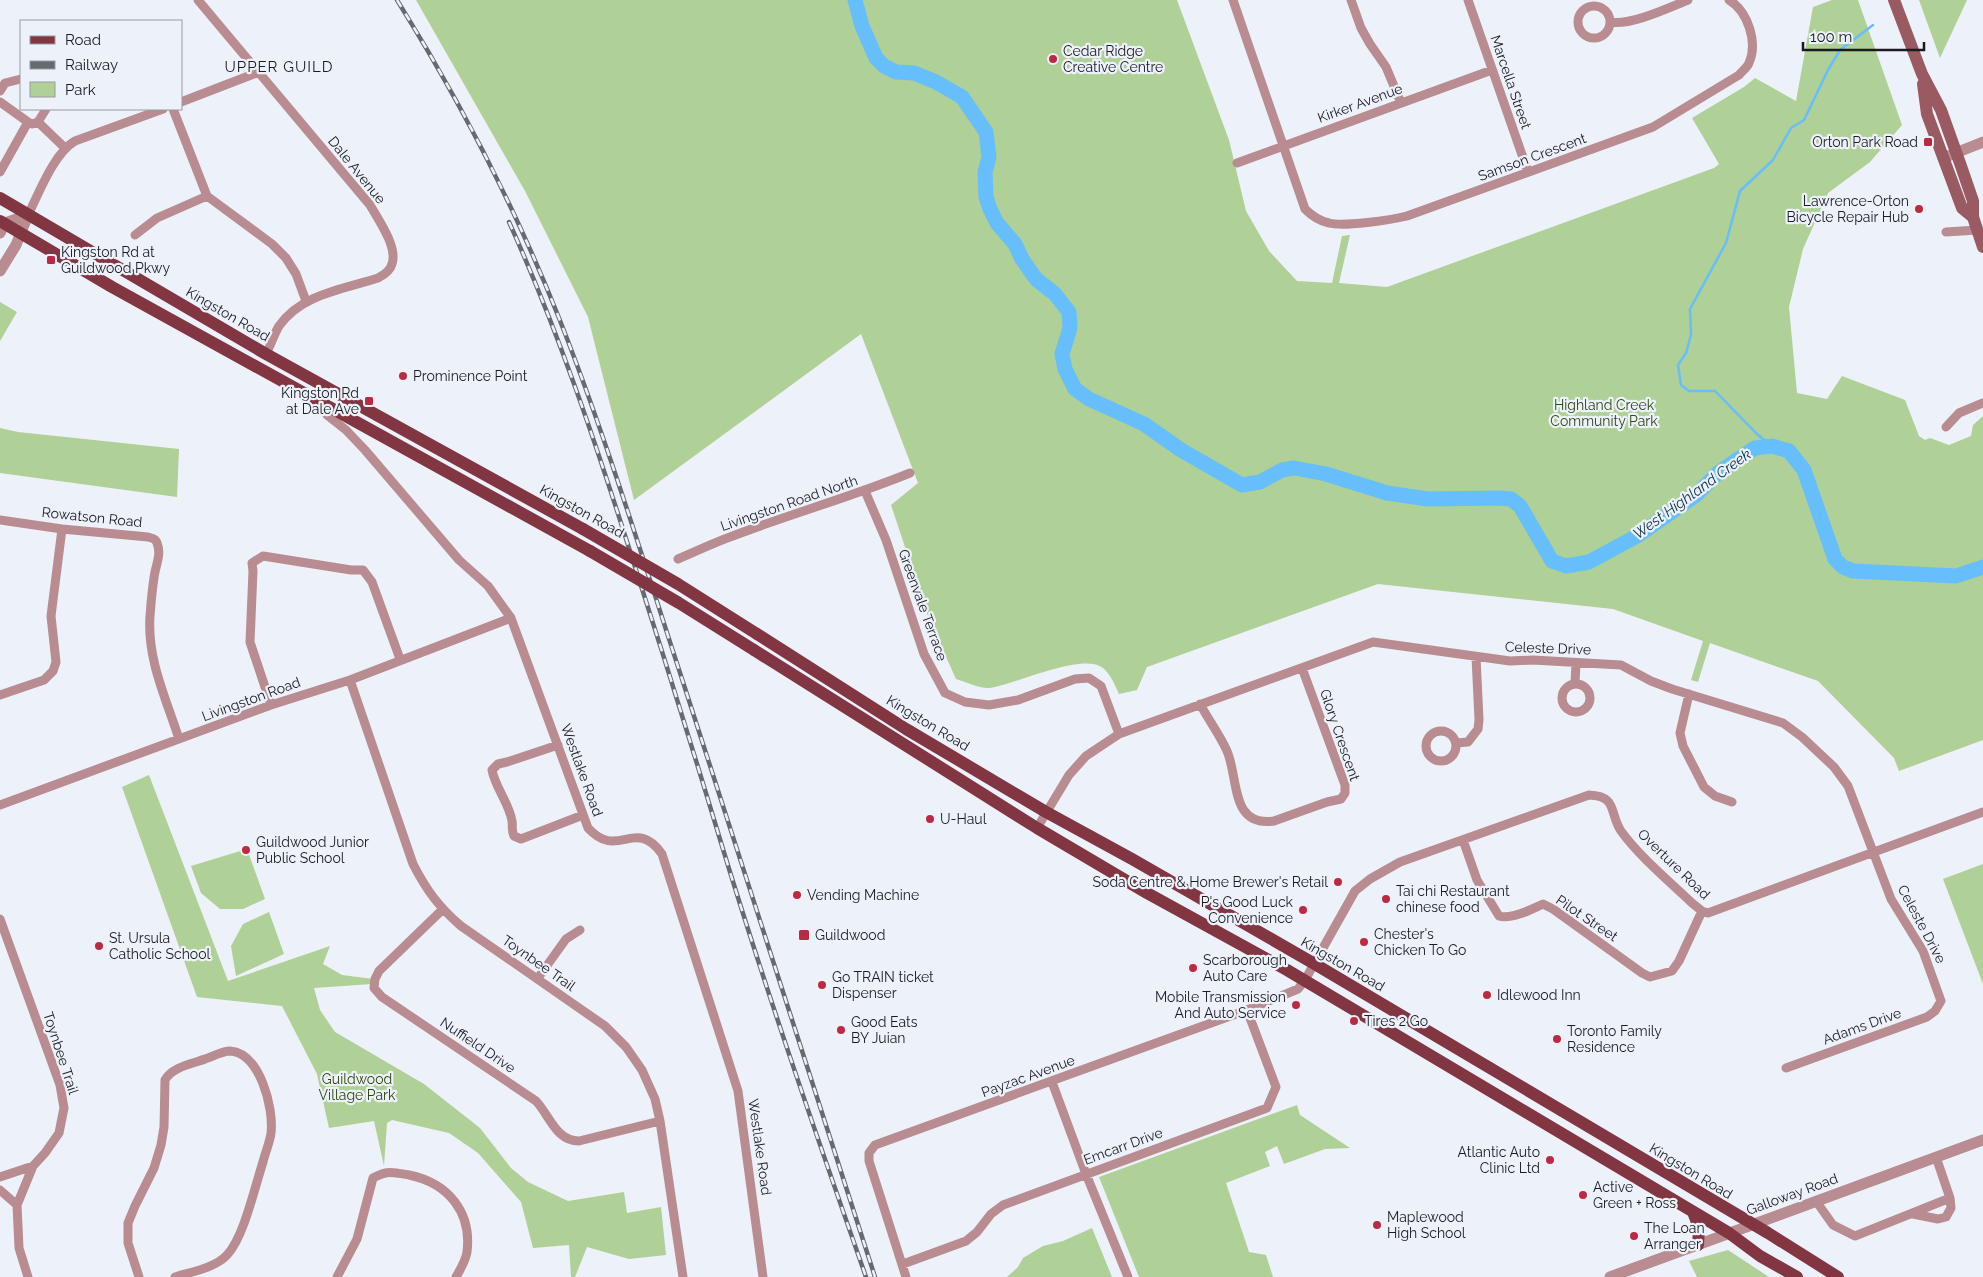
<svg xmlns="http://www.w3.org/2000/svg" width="1983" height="1277" font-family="Raleway,sans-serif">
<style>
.green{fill:#afd096}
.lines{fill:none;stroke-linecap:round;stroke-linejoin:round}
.stream{stroke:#67befc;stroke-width:2.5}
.river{stroke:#67befc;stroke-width:15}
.minor{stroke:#b88c90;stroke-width:9}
.tertiary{stroke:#b88c90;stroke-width:11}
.secondary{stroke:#995a62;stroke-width:12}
.primary{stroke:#813642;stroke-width:12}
.rail-casing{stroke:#66696e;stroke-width:4.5}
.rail{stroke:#edf1fa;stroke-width:2.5;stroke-dasharray:8;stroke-linecap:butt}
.primary-bridge{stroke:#813642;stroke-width:12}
.poi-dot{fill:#bb2a42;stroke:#edf1fa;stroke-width:2}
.labels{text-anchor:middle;stroke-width:4.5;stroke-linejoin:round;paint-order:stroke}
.poi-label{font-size:14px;fill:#191b1e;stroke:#edf1fa;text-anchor:start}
.street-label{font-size:14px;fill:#191b1e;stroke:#edf1fa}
.park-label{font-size:14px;fill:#2b480d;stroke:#edf1fa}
.neighbourhood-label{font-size:15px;letter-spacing:1px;fill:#191b1e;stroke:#edf1fa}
.water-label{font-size:15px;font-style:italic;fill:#0a3049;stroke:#edf1fa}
</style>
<rect width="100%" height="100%" fill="#edf1fa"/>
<!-- green -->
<path class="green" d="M416 0H1177L1229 140 1246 211 1269 251 1297 281 1332 283 1342 236 1350 235 1339 283 1387 287 1714 168 1719 164 1692 118 1744 87 1755 78 1796 101 1813 7 1832 0H1858L1902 125 1870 162 1828 193 1803 249 1789 307 1797 393 1827 399 1842 376 1905 400 1919 436 1925 440 1930 438 1949 445 1971 436 1973 425 1983 416V740L1899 771 1894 758 1818 681 1710 643 1698 682 1691 680 1703 641 1613 609 1378 584 1147 667 1137 690 1119 694C1115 685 1111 675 1103 668 1083 652 1016 684 990 688 980 689 966 682 956 679L929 619 891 505 918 483 861 334 634 500 588 317 525 191Z
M1919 0H1967L1940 58Z
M0 302 17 312 0 341Z
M0 428 18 432 179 449 177 497 0 473Z
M149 775 228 981 330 946 323 964 342 975 373 979 372 984 314 988 320 1010 335 1032 424 1084 480 1128 511 1168 528 1182 568 1201 624 1192 627 1213 661 1207 666 1255 629 1259 587 1247 575 1277H571L569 1245 533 1248 521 1202 478 1153 449 1133 392 1120 387 1123 384 1166 374 1121 329 1128 317 1074 282 1006 197 997 122 787Z
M247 849 265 899 243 909H220L201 893 191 866Z
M1983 864V984L1943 879Z
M269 912 284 954 236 976 231 946 243 924Z
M1297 1105 1300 1115 1350 1148 1325 1149 1284 1164 1277 1146 1265 1152 1270 1166 1226 1183 1249 1252 1266 1255 1273 1277H1139L1099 1177Z
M1092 1228 1112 1277H1007L1018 1267 1023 1258 1043 1246 1063 1241Z
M1728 1250 1769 1277H1697L1689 1261Z"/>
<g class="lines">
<!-- stream -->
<path class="stream" d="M1772 446 1758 435 1715 391H1689L1681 385 1678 365 1686 353 1691 335 1690 309 1726 243 1740 191 1773 160 1791 128 1804 120 1828 70 1840 50 1873 25"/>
<!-- river -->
<path class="river" d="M855 0 862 26 876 58 884 66 896 72 914 73 936 82 962 97 986 132 989 157 985 172 986 197 990 209 997 223 1015 244 1022 259 1036 279 1055 294 1069 312 1070 328 1062 354 1065 369 1075 389 1089 399 1144 424 1181 450 1242 485 1260 482 1282 470 1294 468 1326 474 1387 493 1428 499 1499 498 1511 499 1520 506 1552 561 1566 566 1589 562 1637 536 1696 495 1718 473 1737 460 1755 448 1772 446 1789 451 1804 470 1835 559 1843 567 1853 571 1956 576 1983 567"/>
<!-- minor -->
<path class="minor" d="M198 0 370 205C378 219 398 247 392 264 390 271 384 275 378 278 344 289 301 294 279 326 274 334 271 345 266 354
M1233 0 1305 209C1312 216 1319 221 1329 223 1343 227 1391 220 1407 216L1653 127 1739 75C1742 71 1747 68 1749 63 1758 43 1748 11 1729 0
M1351 0 1361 28 1370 44 1386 67 1401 103
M1468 0 1528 172
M1578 22a16 16 0 1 1 32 0a16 16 0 1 1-32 0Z
M1610 22C1630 26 1668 8 1688 0
M0 91 5 83 21 79
M0 102 28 122 32 124 38 122
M181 102 259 72
M173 109 207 196 272 244 286 258 296 274 306 301
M38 122 65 148
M38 122 46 109
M1237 163 1492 70
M0 172 28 122
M28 215C39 193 54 153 75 141L163 109
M1946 232 1977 230
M135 235 157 218 207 196
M320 403 327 415 346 430 365 450 459 560 488 586 511 618 588 828C618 861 635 816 662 854L738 1091 763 1277
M1946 427 1959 413 1983 403
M865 491 886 540 924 654 945 693 965 702 989 705 1018 700 1075 679 1089 678 1101 686 1119 734
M0 520 62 529 148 537C152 538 156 539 157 543 162 555 155 566 154 578 152 590 151 603 150 616 147 660 166 698 179 739
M678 559C695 552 713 543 730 537 790 514 851 497 910 473
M350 680 413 864C427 891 438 906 461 926L605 1026 626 1047 642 1070 655 1099 660 1121 683 1277
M1562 698a14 14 0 1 1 28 0a14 14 0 1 1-28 0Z
M1575 684 1576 663
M1689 694 1680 733 1683 746 1704 787 1715 796 1732 802
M0 695 44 680 53 671 56 662 51 616 62 529
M1200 704C1208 719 1220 735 1227 751 1239 779 1230 827 1274 821L1327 802 1341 799 1345 793V785L1302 668
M271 705 250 642 253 571 252 563 263 556 351 570H363L372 582 400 659
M1426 746a15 15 0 1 1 30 0a15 15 0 1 1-30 0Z
M1456 743 1468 742 1478 729 1479 720 1476 657
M558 745 507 762 498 764 492 770C495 787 509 803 512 821 513 827 511 830 514 836L521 839 583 815
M0 805 271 705 350 680 511 618
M1037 828 1069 775 1086 756 1119 734 1373 642 1510 661 1533 660 1621 665 1651 681 1672 689 1783 723 1802 737 1834 767 1848 786 1891 899 1923 951 1941 1001 1935 1011 1927 1017 1786 1068
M1463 840 1477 880 1499 916C1511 920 1532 909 1543 904L1553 909 1642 973 1650 977 1672 971 1679 961 1702 911
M442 910 379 971 375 979 374 988 382 997 536 1101C550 1116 556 1141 579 1141L660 1121
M0 919 60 1085 64 1108 59 1133 45 1153 33 1166 17 1205 19 1248 28 1277
M538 978 566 939 580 930
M1052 1082 1086 1174 1128 1277
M0 1177 33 1166
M0 1190 17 1205
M1816 1201 1833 1225 1855 1236 1950 1198 1936 1157
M1913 1214 1938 1219 1946 1217 1951 1208 1950 1198
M903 1264 966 1241 977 1232 991 1214 1003 1205 1267 1108 1276 1087 1247 1010
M139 1277 128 1243V1223L135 1206 154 1168 161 1145 164 1127 165 1080C172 1067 192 1064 205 1059 212 1057 222 1051 230 1051 260 1053 274 1108 271 1133 270 1142 265 1153 263 1162 255 1186 244 1237 227 1255 215 1268 191 1272 175 1277
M337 1277 357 1239 373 1178C387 1170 393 1172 409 1175 448 1183 472 1212 467 1252 466 1260 460 1270 456 1277
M906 1277 869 1161V1153L875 1145 1247 1010 1298 989 1305 980 1355 891 1370 879 1400 862 1589 795C1618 796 1609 813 1621 831 1638 855 1670 882 1692 903L1702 911 1708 913 1983 812"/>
<!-- tertiary -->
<path class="tertiary" d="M1943 158 1983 142
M0 233 5 223 28 215
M0 271 16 245 28 215
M1610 1277 1983 1140"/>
<!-- secondary -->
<path class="secondary" d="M1894 0 1922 74 1941 110 1961 166 1973 201V217L1983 247
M1923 84 1927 114 1962 208 1973 217"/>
<!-- primary -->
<path class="primary" d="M0 198 266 354 583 529
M0 221 112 287 590 551
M757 634 906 729 1046 812 1132 859 1313 963 1768 1233 1838 1277
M754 650 1037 828 1147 893 1287 970 1729 1233 1760 1256 1797 1277
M1693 1212 1699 1228 1698 1245"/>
<defs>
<path id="rail" d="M397 0C460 101 515 207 559 318 606 437 643 560 683 682 747 880 811 1079 875 1277
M509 222C557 328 594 438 629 548 660 644 690 740 719 836 764 985 815 1131 866 1277"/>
</defs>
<!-- rail casing -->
<use href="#rail" class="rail-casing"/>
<!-- rail -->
<use href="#rail" class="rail"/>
<!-- primary-bridge -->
<path class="primary-bridge" d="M583 529 678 584 757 634
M590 551 679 603 754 650"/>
</g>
<!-- markers -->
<g class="poi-dot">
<circle cx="1053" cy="59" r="5"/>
<rect x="1923" y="137" width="10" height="10" rx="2.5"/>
<circle cx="1919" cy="209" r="5"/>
<rect x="46" y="255" width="10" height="10" rx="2.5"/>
<circle cx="403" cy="376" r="5"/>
<rect x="364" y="396" width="10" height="10" rx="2.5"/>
<circle cx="930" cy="819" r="5"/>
<circle cx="246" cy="850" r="5"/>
<circle cx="1338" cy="882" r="5"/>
<circle cx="797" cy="895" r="5"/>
<circle cx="1386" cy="899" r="5"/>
<circle cx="1303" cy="910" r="5"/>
<rect x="798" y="929" width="12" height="12" rx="2.5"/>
<circle cx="1364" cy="942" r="5"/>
<circle cx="99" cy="946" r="5"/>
<circle cx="1193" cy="968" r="5"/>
<circle cx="822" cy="985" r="5"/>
<circle cx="1487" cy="995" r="5"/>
<circle cx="1296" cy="1005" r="5"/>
<circle cx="1354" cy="1021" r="5"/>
<circle cx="841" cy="1030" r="5"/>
<circle cx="1557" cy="1039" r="5"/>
<circle cx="1550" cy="1160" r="5"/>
<circle cx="1583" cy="1195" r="5"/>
<circle cx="1377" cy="1225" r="5"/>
<circle cx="1634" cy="1236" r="5"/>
</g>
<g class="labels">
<!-- poi labels -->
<g class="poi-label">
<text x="1063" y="56">Cedar Ridge<tspan x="1063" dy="16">Creative Centre</tspan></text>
<text x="1918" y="147" text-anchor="end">Orton Park Road</text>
<text x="1909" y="206" text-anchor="end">Lawrence-Orton<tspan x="1909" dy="16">Bicycle Repair Hub</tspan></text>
<text x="61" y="257">Kingston Rd at<tspan x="61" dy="16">Guildwood Pkwy</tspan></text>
<text x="413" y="381">Prominence Point</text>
<text x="359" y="398" text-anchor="end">Kingston Rd<tspan x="359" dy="16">at Dale Ave</tspan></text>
<text x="940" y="824">U-Haul</text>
<text x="256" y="847">Guildwood Junior<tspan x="256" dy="16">Public School</tspan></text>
<text x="1328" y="887" text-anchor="end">Soda Centre &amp; Home Brewer's Retail</text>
<text x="1396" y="896">Tai chi Restaurant<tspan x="1396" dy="16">chinese food</tspan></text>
<text x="807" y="900">Vending Machine</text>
<text x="1293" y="907" text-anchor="end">P's Good Luck<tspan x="1293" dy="16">Convenience</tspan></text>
<text x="1374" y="939">Chester's<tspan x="1374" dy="16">Chicken To Go</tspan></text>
<text x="815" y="940">Guildwood</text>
<text x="109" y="943">St. Ursula<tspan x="109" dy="16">Catholic School</tspan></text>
<text x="1203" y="965">Scarborough<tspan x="1203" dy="16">Auto Care</tspan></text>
<text x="832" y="982">Go TRAIN ticket<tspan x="832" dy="16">Dispenser</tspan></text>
<text x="1497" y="1000">Idlewood Inn</text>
<text x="1286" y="1002" text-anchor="end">Mobile Transmission<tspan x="1286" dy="16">And Auto Service</tspan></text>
<text x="1364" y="1026">Tires 2 Go</text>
<text x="851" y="1027">Good Eats<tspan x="851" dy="16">BY Juian</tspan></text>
<text x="1567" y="1036">Toronto Family<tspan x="1567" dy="16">Residence</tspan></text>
<text x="1540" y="1157" text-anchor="end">Atlantic Auto<tspan x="1540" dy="16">Clinic Ltd</tspan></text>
<text x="1593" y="1192">Active<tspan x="1593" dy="16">Green + Ross</tspan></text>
<text x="1387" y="1222">Maplewood<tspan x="1387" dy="16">High School</tspan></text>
<text x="1644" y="1233">The Loan<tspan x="1644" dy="16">Arranger</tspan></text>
</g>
<!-- street labels -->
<g class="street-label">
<text transform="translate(1511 82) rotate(71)" y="5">Marcella Street</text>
<text transform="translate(1360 103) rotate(-20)" y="5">Kirker Avenue</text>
<text transform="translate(1532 157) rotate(-20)" y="5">Samson Crescent</text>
<text transform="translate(357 170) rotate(51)" y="5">Dale Avenue</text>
<text transform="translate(228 314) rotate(30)" y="5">Kingston Road</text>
<text transform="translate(789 503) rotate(-19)" y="5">Livingston Road North</text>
<text transform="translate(582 511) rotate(29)" y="5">Kingston Road</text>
<text transform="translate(92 517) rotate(6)" y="5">Rowatson Road</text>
<text transform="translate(923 605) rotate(70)" y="5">Greenvale Terrace</text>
<text transform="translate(1548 648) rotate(2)" y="5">Celeste Drive</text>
<text transform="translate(251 699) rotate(-20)" y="5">Livingston Road</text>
<text transform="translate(928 723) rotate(31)" y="5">Kingston Road</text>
<text transform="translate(1340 735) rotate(71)" y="5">Glory Crescent</text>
<text transform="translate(582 770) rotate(70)" y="5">Westlake Road</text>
<text transform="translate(1674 864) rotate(44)" y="5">Overture Road</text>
<text transform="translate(1587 918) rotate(34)" y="5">Pilot Street</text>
<text transform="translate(1922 924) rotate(62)" y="5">Celeste Drive</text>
<text transform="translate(539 963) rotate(35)" y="5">Toynbee Trail</text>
<text transform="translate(1343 964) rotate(30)" y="5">Kingston Road</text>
<text transform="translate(1862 1026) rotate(-20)" y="5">Adams Drive</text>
<text transform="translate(478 1045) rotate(34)" y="5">Nuffield Drive</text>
<text transform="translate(61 1053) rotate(72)" y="5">Toynbee Trail</text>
<text transform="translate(1028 1076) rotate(-20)" y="5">Payzac Avenue</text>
<text transform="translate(1123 1146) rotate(-20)" y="5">Emcarr Drive</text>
<text transform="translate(760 1147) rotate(82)" y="5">Westlake Road</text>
<text transform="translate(1691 1171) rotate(31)" y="5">Kingston Road</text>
<text transform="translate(1792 1194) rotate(-20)" y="5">Galloway Road</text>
</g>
<!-- park labels -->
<g class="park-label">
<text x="1604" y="410">Highland Creek<tspan x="1604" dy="16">Community Park</tspan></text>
<text x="357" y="1084">Guildwood<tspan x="357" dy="16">Village Park</tspan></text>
</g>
<!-- neighbourhood labels -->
<g class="neighbourhood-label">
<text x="279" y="72">UPPER GUILD</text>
</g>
<!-- water labels -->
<g class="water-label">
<text transform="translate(1692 494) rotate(-36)" y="5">West Highland Creek</text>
</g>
</g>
<!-- legend -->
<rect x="20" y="20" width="162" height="90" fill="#edf1fa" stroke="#989ba2"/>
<rect x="30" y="36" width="25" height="8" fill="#813642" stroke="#989ba2"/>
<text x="65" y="45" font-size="15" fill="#191b1e">Road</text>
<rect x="30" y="61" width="25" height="8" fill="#66696e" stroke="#989ba2"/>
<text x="65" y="70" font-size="15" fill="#191b1e">Railway</text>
<rect x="30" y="82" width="25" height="15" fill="#afd096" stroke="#989ba2"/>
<text x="65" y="95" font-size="15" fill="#191b1e">Park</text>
<!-- scale -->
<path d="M1803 42v8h121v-8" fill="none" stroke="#191b1e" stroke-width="2.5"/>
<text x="1810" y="42" font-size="15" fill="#191b1e" stroke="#edf1fa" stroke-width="4" paint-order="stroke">100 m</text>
</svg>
